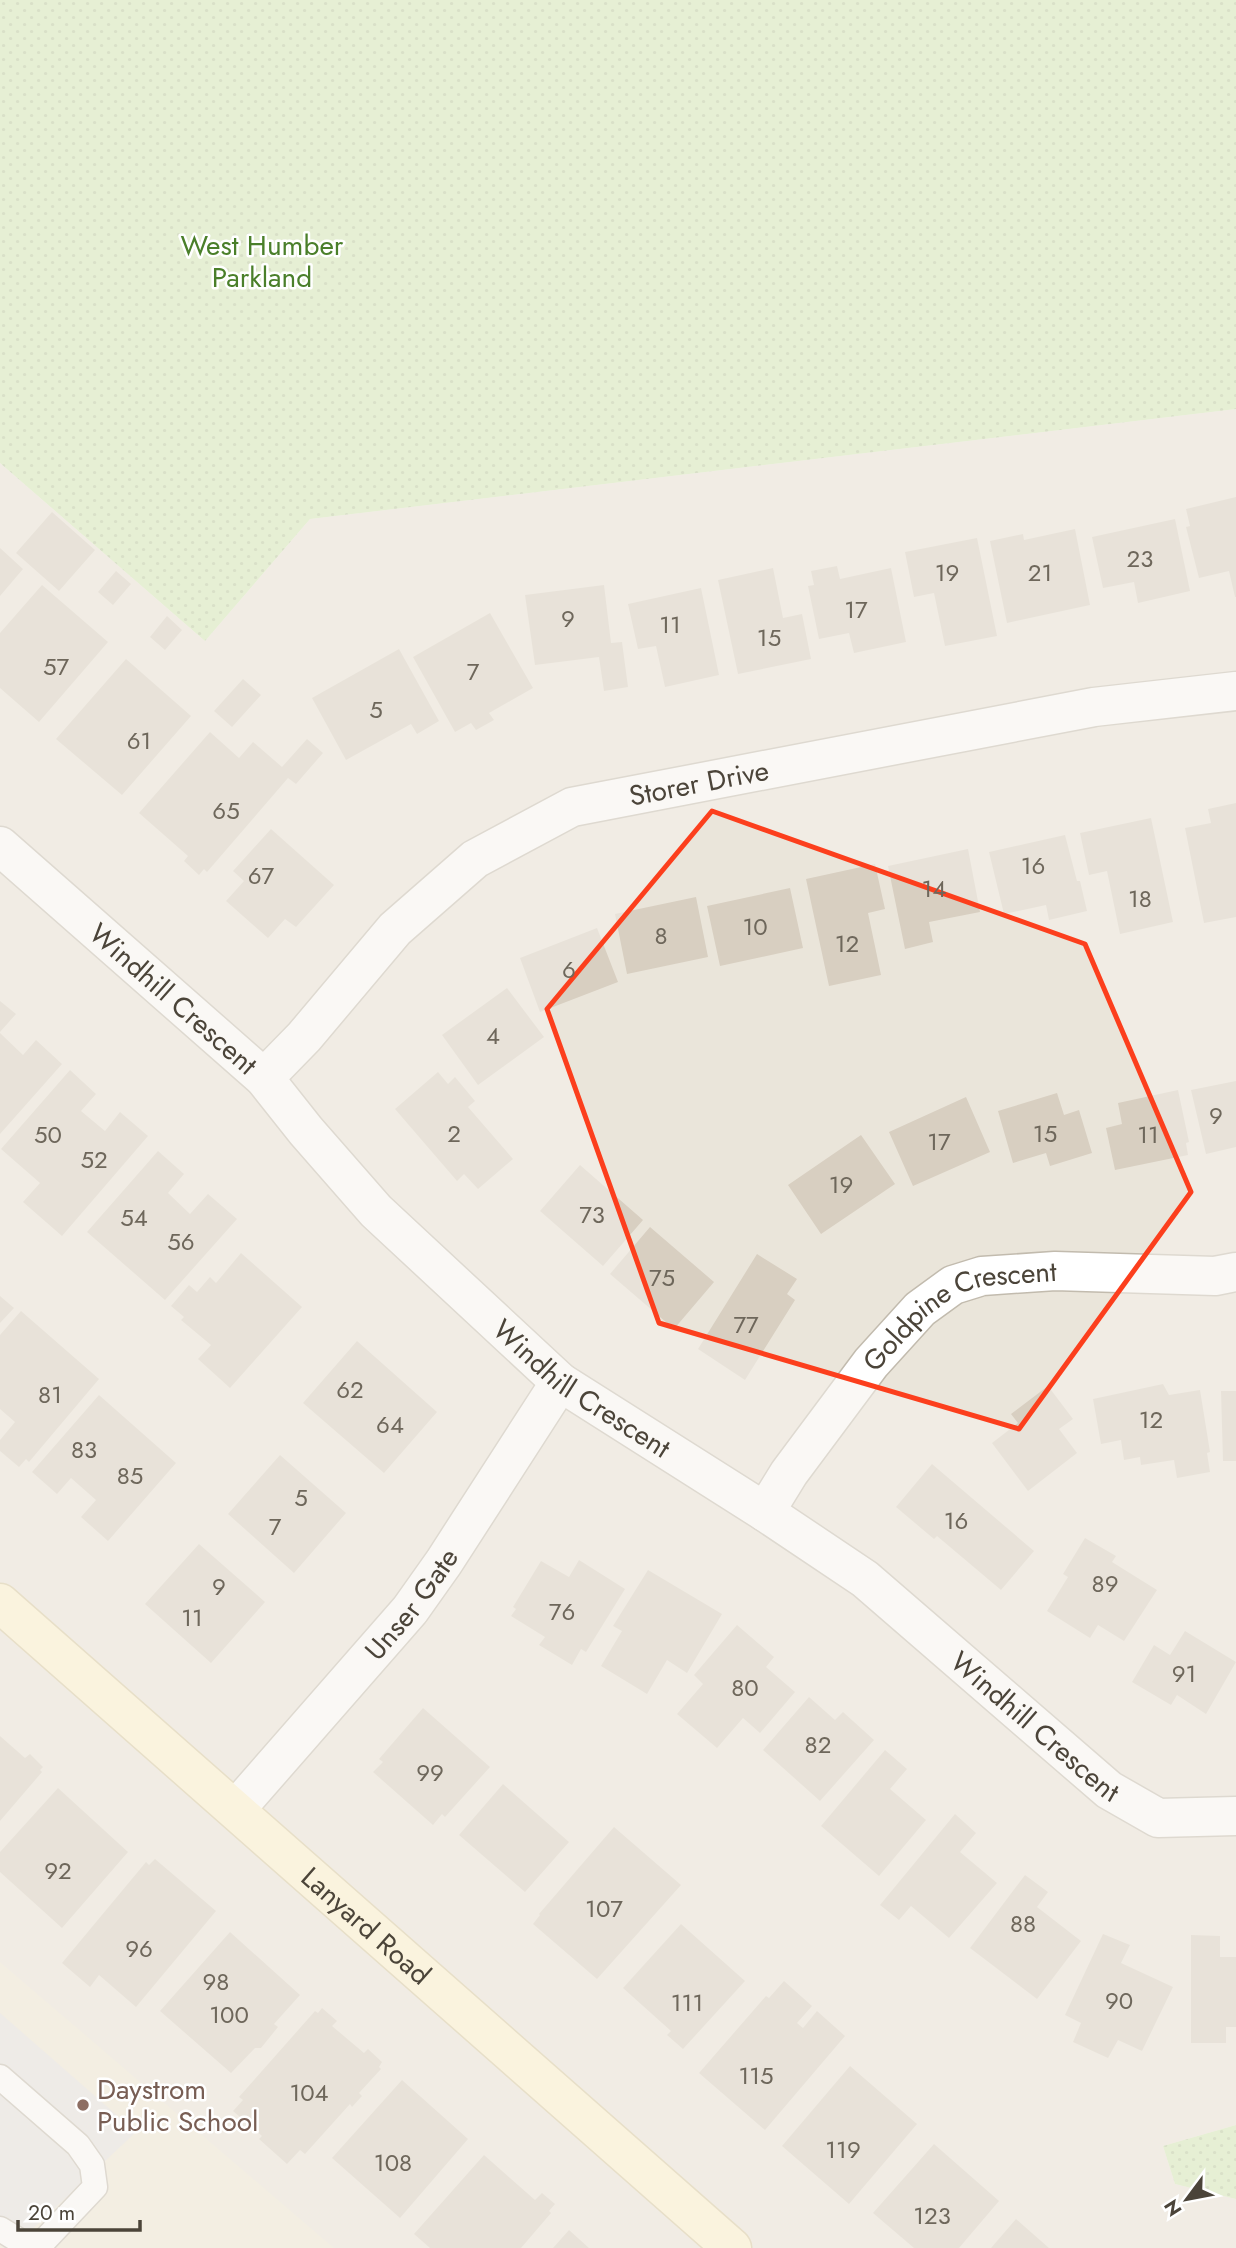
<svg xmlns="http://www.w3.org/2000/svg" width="1236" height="2248" font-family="Jost,sans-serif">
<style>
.residential{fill:#eae5da}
.education{fill:#efe8d6}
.park{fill:url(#park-dots)}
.parking{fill:#e5e3e0}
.building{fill:#d8cfc1}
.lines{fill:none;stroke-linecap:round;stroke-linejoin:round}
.lane-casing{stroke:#c2bbae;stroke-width:27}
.street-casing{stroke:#c2bbae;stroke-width:41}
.secondary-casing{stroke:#d6c79b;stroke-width:41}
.lane{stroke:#fff;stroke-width:24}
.street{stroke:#fff;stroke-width:38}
.secondary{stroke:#fff3cd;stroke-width:38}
.marked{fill:none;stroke:#fc3f1d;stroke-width:5;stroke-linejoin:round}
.education-dot{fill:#8d6e63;stroke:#fff;stroke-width:2.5}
.labels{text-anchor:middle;stroke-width:5;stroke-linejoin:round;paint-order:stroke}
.number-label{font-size:24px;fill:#6e675b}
.park-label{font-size:28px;fill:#4a7f2a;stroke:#fff}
.street-label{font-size:28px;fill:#4b4439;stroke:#fff}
.education-label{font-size:28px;fill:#785e54;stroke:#fff;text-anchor:start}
</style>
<defs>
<pattern id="park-dots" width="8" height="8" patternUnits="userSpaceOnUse" patternTransform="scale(1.75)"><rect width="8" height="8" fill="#d2eab5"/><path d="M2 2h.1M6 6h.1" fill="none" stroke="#b6ca9c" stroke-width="1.8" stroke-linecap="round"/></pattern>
</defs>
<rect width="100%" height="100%" fill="#f6f3ec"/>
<!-- residential -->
<path class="residential" d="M1236 409V2125L1163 2146 1175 2184 1236 2199V2248H0V463L205 641 310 519Z"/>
<!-- education -->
<path class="education" d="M0 1962 334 2248H0Z"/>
<!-- park -->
<path class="park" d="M0 0H1236V409L310 519 205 641 0 463Z
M1236 2125V2199L1175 2184 1163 2146Z"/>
<!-- parking -->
<path class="parking" d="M0 2013 136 2132 12 2248H4L0 2244Z"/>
<!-- building -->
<path class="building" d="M1236 497V597H1235L1229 571 1199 578 1186 527 1190 526 1186 509Z
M52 512 95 550 59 591 16 553Z
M1175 519 1190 591 1138 603 1134 582 1103 588 1092 537Z
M1075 529 1090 605 1007 623 990 541 1023 534 1024 540Z
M977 538 997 636 945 646 934 593 914 597 905 552Z
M0 548 23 569 0 596Z
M837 566 840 579 891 568 906 642 854 653 849 633 819 639 808 586 814 585 811 571Z
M773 568 783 618 802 614 811 659 738 674 718 580Z
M116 571 131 584 113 605 98 592Z
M42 585 108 642 39 722 0 688V633Z
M604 585 611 643 622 642 628 687 604 691 599 657 535 665 525 595Z
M701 588 719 675 665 687 656 646 638 649 628 604Z
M490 613 533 688 489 713 494 720 476 730 471 723 455 732 413 657Z
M167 616 182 630 165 650 150 637Z
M399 649 439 721 417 734 411 724 346 760 312 698Z
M126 659 191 716 122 795 56 739Z
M243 679 261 695 232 727 214 711Z
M210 732 239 758 253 742 282 767 307 739 323 753 296 784 288 778 207 872 204 869 199 875 184 861 188 856 139 813Z
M1236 803V917L1204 923 1185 828 1211 823 1208 809Z
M1151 818 1173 922 1120 934 1107 871 1089 875 1080 833Z
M271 829 334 885 296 927 285 919 268 938 226 901 244 881 233 871Z
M1065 835 1077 881H1080L1087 911 1049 920 1046 905 1004 914 989 852Z
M968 849 980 912 929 922 933 942 905 949 888 866Z
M875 864 885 909 868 913 881 975 829 986 806 879Z
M790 888 803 948 720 966 707 906Z
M696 897 708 957 627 974 615 914Z
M597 928 618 982 540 1012 520 958Z
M507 988 544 1037 478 1085 442 1035Z
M0 1001 16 1014 0 1032Z
M0 1033 23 1055 36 1040 62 1064 0 1134Z
M70 1070 96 1094 81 1111 105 1131 120 1112 148 1136 62 1236 23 1202 40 1183 1 1149Z
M438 1072 448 1084 455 1077 475 1101 468 1107 513 1159 478 1189 464 1174 457 1181 395 1109Z
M1236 1081V1147L1206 1154 1191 1090Z
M1178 1090 1189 1142 1186 1143 1188 1155 1115 1170 1106 1128 1122 1124 1118 1103Z
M1057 1093 1064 1115 1079 1110 1092 1153 1050 1166 1046 1153 1013 1163 998 1111Z
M966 1097 990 1152 913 1186 889 1132Z
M861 1135 895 1184 821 1234 788 1185Z
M158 1151 184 1174 168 1193 190 1214 208 1194 237 1219 165 1300 87 1232Z
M580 1165 643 1220 603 1266 540 1211Z
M650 1227 714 1282 674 1329 610 1274Z
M241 1253 302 1307 230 1388 198 1359 211 1345 181 1320 184 1317 171 1306 189 1285 197 1292 210 1277 216 1283Z
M757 1254 797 1279 787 1294 795 1300 745 1380 698 1349Z
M0 1296 14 1308 0 1323Z
M21 1311 99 1379 29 1462 26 1459 19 1467 0 1451V1440L15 1422 0 1409V1335Z
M357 1341 437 1412 384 1473 303 1403Z
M1163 1384 1169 1395 1200 1390 1210 1452 1207 1453 1210 1472 1177 1478 1174 1460 1141 1465 1140 1457 1124 1460 1121 1440 1101 1444 1093 1399Z
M1048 1386 1073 1419 1059 1429 1077 1453 1028 1491 992 1443 1018 1423 1011 1414Z
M1221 1391H1236V1461H1223Z
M99 1395 176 1463 108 1541 81 1517 96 1500 71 1478 57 1494 32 1472Z
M280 1455 346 1513 294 1573 228 1514Z
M932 1464 1034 1551 1001 1590 937 1536 934 1539 896 1507Z
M1085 1538 1116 1556 1112 1562 1157 1590 1124 1641 1098 1625 1090 1638 1047 1611 1068 1577 1063 1574Z
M199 1544 265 1602 211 1663 145 1604Z
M579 1560 625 1589 586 1652 581 1649 572 1665 539 1645 545 1637 511 1616 516 1609 513 1607 541 1561 569 1577Z
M648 1570 722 1614 687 1673 667 1660 647 1694 601 1666 622 1631 613 1626Z
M737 1625 774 1657 766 1667 795 1692 760 1733 743 1718 717 1748 677 1714 703 1684 694 1675Z
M1185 1631 1236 1662 1206 1714 1177 1695 1171 1705 1132 1682 1154 1645 1170 1655Z
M809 1697 835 1720 843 1712 874 1740 820 1801 763 1750Z
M423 1708 490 1767 445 1817 442 1814 433 1825 373 1772 383 1762 379 1759Z
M0 1736 25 1758 30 1754 43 1767 40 1770 42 1772 0 1821Z
M885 1750 907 1769 890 1789 926 1820 879 1876 821 1826Z
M503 1784 569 1842 525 1892 459 1835Z
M58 1788 128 1852 62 1928 0 1872V1852Z
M955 1814 976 1833 960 1852 997 1883 949 1938 911 1906 899 1920 880 1905Z
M614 1827 681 1885 597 1979 533 1924 540 1915 539 1914Z
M155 1859 216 1911 136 2007 99 1975 90 1987 62 1963 146 1862 149 1865Z
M1025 1875 1048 1892 1037 1907 1081 1941 1037 1999 970 1948Z
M681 1924 745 1981 683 2049 667 2035 671 2031 623 1988Z
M230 1932 300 1995 274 2024 278 2027 261 2048H255L231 2073 160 2011Z
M1103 1934 1130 1945 1121 1963 1173 1987 1142 2051 1118 2040 1108 2058 1073 2042 1081 2023 1065 2015Z
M1191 1935 1220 1936V1957H1236V2027H1226V2043H1191Z
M784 1981 812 2006 797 2023 803 2028 817 2011 845 2036 765 2130 699 2073 766 1996 769 1998Z
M322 2008 337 2021 332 2026 364 2053 368 2049 382 2062 379 2067 381 2069 359 2093 362 2096 352 2107 350 2104 305 2154 300 2150 287 2164 259 2139 262 2136 233 2111 243 2100 239 2097 315 2011 318 2013Z
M850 2066 917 2124 849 2204 782 2146Z
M402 2080 468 2139 400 2218 332 2158Z
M934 2144 999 2201 959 2248H914L873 2213Z
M484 2155 535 2200 542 2193 555 2204 549 2211 551 2213 521 2248H430L414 2234Z
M1016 2219 1049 2248H991Z
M569 2230 589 2248H553Z"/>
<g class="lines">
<defs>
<path id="lane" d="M0 2077 78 2145 92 2165 95 2187 42 2243H23L0 2229"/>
<g id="street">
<path id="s1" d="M0 846 264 1078 306 1131 376 1211 560 1382 765 1512 865 1579 1109 1790 1158 1818 1236 1816"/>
<path id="s2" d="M264 1078 304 1037 395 929 475 859 572 807 1094 707 1236 691"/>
<path id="s3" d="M765 1512 789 1473 871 1363 920 1309 953 1285 982 1276 1055 1271 1215 1276 1236 1272"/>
<path id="s4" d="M236 1809 410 1610 444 1562 560 1382"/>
</g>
<g id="secondary">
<path id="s5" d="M0 1603 732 2248"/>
</g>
</defs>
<!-- lane casing -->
<use href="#lane" class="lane-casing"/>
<!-- street casing -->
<use href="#street" class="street-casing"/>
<!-- secondary casing -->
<use href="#secondary" class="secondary-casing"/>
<!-- lane -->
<use href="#lane" class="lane"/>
<!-- street -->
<use href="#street" class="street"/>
<!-- secondary -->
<use href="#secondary" class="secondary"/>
</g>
<!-- marked area -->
<path d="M0 0H1236V2248H0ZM712 811 1085 944 1191 1192 1019 1429 659 1323 547 1009Z" fill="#f6f3ec" fill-opacity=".55" fill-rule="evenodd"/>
<path class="marked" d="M712 811 1085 944 1191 1192 1019 1429 659 1323 547 1009Z"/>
<!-- markers -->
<circle class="education-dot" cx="83" cy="2105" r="7"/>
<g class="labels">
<!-- number labels -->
<g class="number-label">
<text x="1140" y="567">23</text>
<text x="947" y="581">19</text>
<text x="1040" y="581">21</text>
<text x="856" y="618">17</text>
<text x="568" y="627">9</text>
<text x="670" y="633">11</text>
<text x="769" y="646">15</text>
<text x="56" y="675">57</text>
<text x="473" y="680">7</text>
<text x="376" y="718">5</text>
<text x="139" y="749">61</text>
<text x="226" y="819">65</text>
<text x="1033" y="874">16</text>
<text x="261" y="884">67</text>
<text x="934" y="897">14</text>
<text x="1140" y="907">18</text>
<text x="755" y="935">10</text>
<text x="661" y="944">8</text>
<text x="847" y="952">12</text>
<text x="569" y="978">6</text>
<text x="493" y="1044">4</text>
<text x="1216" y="1124">9</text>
<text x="454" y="1142">2</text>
<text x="1045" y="1142">15</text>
<text x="48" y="1143">50</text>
<text x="1148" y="1143">11</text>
<text x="939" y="1150">17</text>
<text x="94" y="1168">52</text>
<text x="841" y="1193">19</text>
<text x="592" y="1223">73</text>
<text x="134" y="1226">54</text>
<text x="181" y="1250">56</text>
<text x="662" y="1286">75</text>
<text x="746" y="1333">77</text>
<text x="350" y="1398">62</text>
<text x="50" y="1403">81</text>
<text x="1151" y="1428">12</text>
<text x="390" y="1433">64</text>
<text x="84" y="1458">83</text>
<text x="130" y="1484">85</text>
<text x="301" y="1506">5</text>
<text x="956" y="1529">16</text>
<text x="275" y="1535">7</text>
<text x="1105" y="1592">89</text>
<text x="219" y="1595">9</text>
<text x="562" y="1620">76</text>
<text x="192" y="1626">11</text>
<text x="1184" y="1682">91</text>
<text x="745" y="1696">80</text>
<text x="818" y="1753">82</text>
<text x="430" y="1781">99</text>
<text x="58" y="1879">92</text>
<text x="604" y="1917">107</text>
<text x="1023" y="1932">88</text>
<text x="139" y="1957">96</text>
<text x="216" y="1990">98</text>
<text x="1119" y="2009">90</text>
<text x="687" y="2011">111</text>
<text x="229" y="2023">100</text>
<text x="756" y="2084">115</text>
<text x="309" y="2101">104</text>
<text x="843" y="2158">119</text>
<text x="393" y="2171">108</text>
<text x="932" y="2224">123</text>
</g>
<!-- park labels -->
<g class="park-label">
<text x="262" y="255">West Humber<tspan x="262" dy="32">Parkland</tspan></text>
</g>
<!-- street labels -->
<g class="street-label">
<text dy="10" stroke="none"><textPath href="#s2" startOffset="544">Storer Drive</textPath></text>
<text dy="10" stroke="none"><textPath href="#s1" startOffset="231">Windhill Crescent</textPath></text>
<text dy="10" stroke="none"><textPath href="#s3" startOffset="290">Goldpine Crescent</textPath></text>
<text dy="10" stroke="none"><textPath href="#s1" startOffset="798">Windhill Crescent</textPath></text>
<text dy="10" stroke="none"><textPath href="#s4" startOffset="270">Unser Gate</textPath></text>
<text dy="10" stroke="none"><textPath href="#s1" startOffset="1365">Windhill Crescent</textPath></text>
<text dy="10" stroke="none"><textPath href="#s5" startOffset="488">Lanyard Road</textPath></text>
</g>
<!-- education labels -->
<g class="education-label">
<text x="97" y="2099">Daystrom<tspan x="97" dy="32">Public School</tspan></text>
</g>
</g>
<!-- north arrow -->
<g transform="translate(1187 2199) rotate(238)" stroke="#ffffff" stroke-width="5" paint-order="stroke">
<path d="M0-5L12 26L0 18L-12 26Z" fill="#4b4439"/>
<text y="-10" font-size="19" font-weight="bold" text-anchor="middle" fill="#4b4439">N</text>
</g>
<!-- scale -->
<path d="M18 2220v10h122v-10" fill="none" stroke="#4b4439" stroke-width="3.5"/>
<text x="28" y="2220" font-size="21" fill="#4b4439" stroke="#ffffff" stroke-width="5" paint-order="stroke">20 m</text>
</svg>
